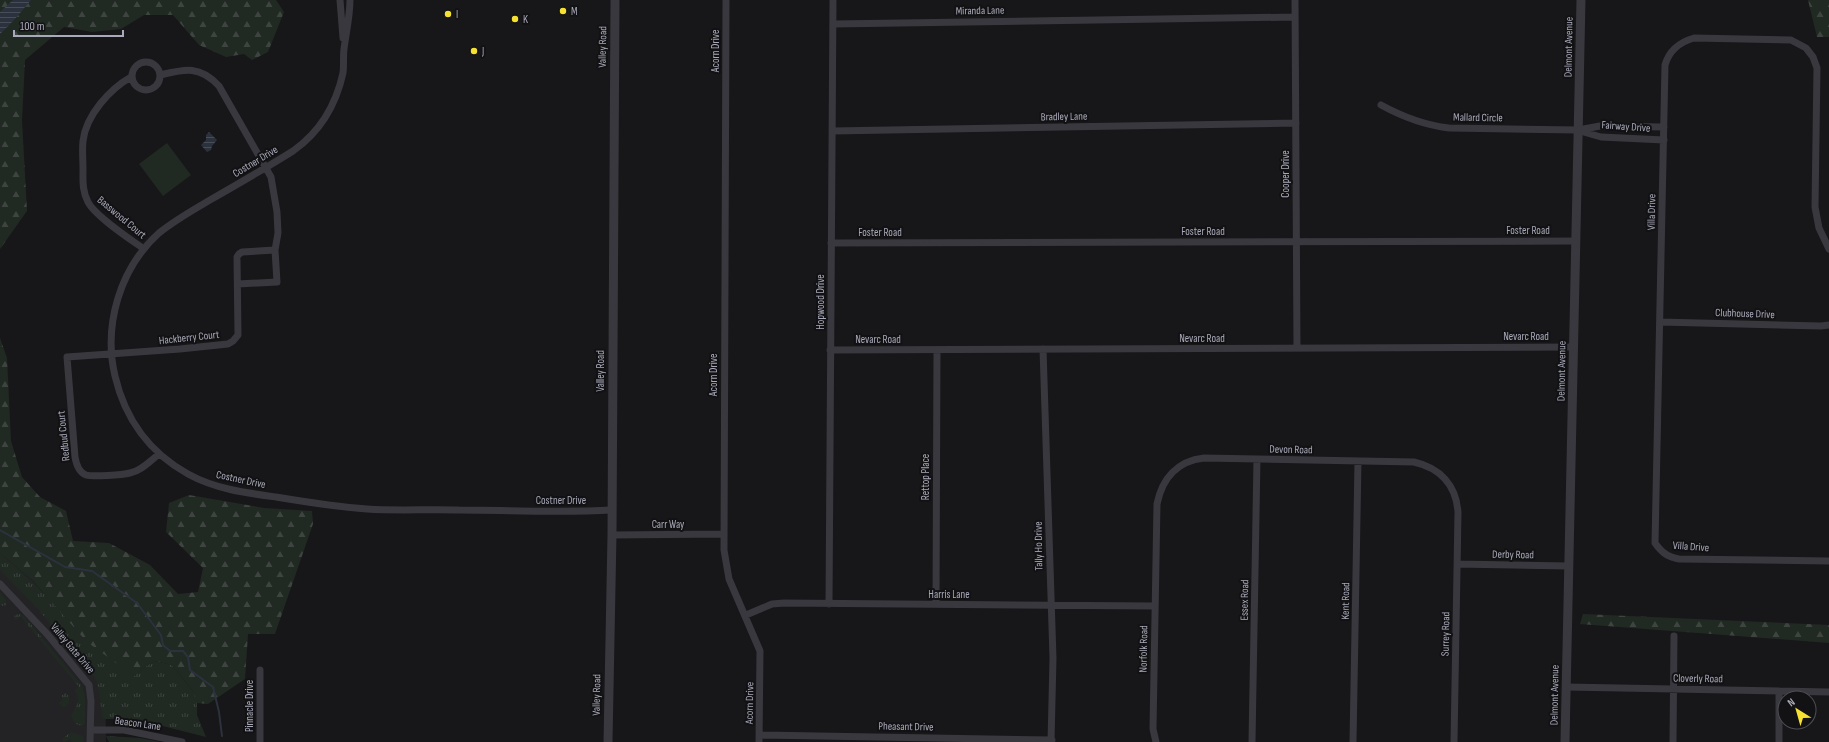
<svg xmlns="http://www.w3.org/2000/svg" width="1829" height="742" font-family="'Sofia Sans Condensed',sans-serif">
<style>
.built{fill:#232326}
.grass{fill:url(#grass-tufts)}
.forest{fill:url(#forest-firs)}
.green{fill:#212923}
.water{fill:url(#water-rules)}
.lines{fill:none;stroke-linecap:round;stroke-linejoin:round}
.stream{stroke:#2c323d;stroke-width:2}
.minor{stroke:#38383e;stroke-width:7}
.tertiary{stroke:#38383e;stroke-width:9}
.poi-dot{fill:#f6e132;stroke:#121214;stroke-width:1.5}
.labels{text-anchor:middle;stroke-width:4;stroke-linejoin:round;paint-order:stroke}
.street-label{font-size:11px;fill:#a9aab9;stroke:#121214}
.poi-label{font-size:11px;fill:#a9aab9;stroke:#121214;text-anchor:start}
</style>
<defs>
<pattern id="grass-tufts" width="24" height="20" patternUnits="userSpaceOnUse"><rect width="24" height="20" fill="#212923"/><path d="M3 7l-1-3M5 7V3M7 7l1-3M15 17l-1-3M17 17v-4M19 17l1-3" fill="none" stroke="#3e4541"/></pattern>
<pattern id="forest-firs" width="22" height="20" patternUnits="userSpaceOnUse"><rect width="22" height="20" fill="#212923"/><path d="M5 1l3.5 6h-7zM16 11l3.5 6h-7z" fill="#3e4541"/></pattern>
<pattern id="water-rules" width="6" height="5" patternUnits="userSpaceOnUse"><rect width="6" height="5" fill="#2c323d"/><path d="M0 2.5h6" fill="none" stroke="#484d57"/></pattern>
</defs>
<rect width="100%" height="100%" fill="#171719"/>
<!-- built -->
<path class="built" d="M0 553 33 581 105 663 106 742H0Z"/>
<!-- grass -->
<path class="grass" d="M0 553C46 592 86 639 134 676L146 666 155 661 172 665 193 691 197 701V715L206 737 135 719H103C99 704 102 690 94 676L37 608 0 570Z
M0 592 6 600V605L3 606 0 604Z
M19 614 24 616 82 686 85 696V723L82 726 76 724 71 717C75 707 82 702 75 690L79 687 20 616 16 620 14 618 15 615Z
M66 693 69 697V703L66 707H62L59 703 63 699 61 696Z
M71 732 83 736 84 742H72L70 739 64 742 62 739Z
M106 736 140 738 160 742H109Z"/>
<!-- forest -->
<path class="forest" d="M0 0H276L284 12 268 52 252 60 244 54 226 57 199 45 173 15H144L121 29 92 32 64 27 25 60 22 120 27 211 0 249Z
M1808 0H1829V37H1817Z
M0 338 7 358 11 441 22 477 40 497 66 511 73 541 109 543 150 565 178 594 198 592 203 568 166 532 169 503 189 495 264 508 312 511 313 524 275 634H248L245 679 208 704 197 703 193 691 172 665 155 661 146 666 134 676 87 642 33 581 0 553Z
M1583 614 1829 625V643L1580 624Z"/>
<!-- green -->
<path class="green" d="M167 143 191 175 163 196 139 164Z"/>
<!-- water -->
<path class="water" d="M13 0H31L15 19 0 34V12Z
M209 132 217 140 212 146 211 150 207 152 201 145 206 140V135Z"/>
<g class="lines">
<!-- stream -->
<path class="stream" d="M0 530 65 567 92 571 137 603 161 635 163 645 170 651H183L188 657 190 670 213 687 219 712 222 736"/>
<!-- minor -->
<path class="minor" d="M340 0 343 38
M350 0C350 16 346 33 344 49 343 57 344 65 343 73 336 105 320 132 293 151 266 168 238 184 210 200 193 210 175 220 159 233 120 268 103 325 115 376 125 419 150 453 188 474 215 489 246 493 276 497 306 502 337 507 367 509 397 511 428 509 459 510 509 510 561 513 611 510
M726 0 724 550 729 579 760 651 759 742
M1295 0 1297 348
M833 24 1295 17
M132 76a14 14 0 1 1 28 0a14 14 0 1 1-28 0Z
M160 75C185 69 200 65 219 86L271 177 277 212 278 233 275 250 277 282 238 284
M131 77C110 89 86 115 83 141 82 150 83 160 83 169 83 180 82 191 88 202 95 216 130 239 144 249
M1381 105C1403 117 1423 125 1449 128L1578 130 1600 126 1664 127
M832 131 1296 123
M1580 131 1601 137 1664 140
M831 243 1576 241
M1829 249 1819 228 1815 207 1817 68 1813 57 1806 48 1791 40 1694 38C1680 42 1669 51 1665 65L1655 543C1662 553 1668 557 1679 559L1829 561
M1660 322 1821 326 1829 325
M1043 349 1053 658 1051 742
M830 350 1574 347
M159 454C150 461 141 471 130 473 122 475 93 477 86 475 78 472 76 463 75 457L67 357 180 349 228 344 233 341 238 335 237 257 239 254 242 252 275 250
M612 535 724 534
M1457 564 1569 566
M0 584 48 635 89 685 91 701 90 742
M829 604 833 0
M936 604 937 350
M746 615 772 604 784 603 1155 606
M1566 687 1829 692
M91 730H124L182 742
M759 735 1052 740
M260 742V670
M1156 742 1153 729 1157 504C1162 479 1177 461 1204 458L1414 462C1440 468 1456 485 1458 512L1454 742
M1252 742 1257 459
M1353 742 1358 461
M1673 742 1674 636
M1779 742V691"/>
<!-- tertiary -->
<path class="tertiary" d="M608 742 612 535 615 0
M1565 742 1581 0"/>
</g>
<!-- markers -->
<g class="poi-dot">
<circle cx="563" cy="11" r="4"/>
<circle cx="448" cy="14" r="4"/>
<circle cx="515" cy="19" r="4"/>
<circle cx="474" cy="51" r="4"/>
</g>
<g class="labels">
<!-- street labels -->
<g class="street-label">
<text transform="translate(980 10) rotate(-1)" y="4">Miranda Lane</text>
<text transform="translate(602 47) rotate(-89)" y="4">Valley Road</text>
<text transform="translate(1568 47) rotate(-89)" y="4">Delmont Avenue</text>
<text transform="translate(715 51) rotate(-90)" y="4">Acorn Drive</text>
<text transform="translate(1064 116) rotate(-1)" y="4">Bradley Lane</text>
<text transform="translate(1478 117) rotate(1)" y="4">Mallard Circle</text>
<text transform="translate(1626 126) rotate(4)" y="4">Fairway Drive</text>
<text transform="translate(255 161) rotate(-31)" y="4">Costner Drive</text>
<text transform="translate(1285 174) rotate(-90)" y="4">Cooper Drive</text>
<text transform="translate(1651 212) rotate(-89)" y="4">Villa Drive</text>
<text transform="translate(122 217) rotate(40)" y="4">Basswood Court</text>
<text x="1528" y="234">Foster Road</text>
<text x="1203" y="235">Foster Road</text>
<text x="880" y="236">Foster Road</text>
<text transform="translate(820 302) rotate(-90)" y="4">Hopwood Drive</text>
<text transform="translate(1745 313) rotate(2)" y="4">Clubhouse Drive</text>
<text x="1526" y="340">Nevarc Road</text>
<text transform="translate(189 337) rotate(-6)" y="4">Hackberry Court</text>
<text x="1202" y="342">Nevarc Road</text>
<text x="878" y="343">Nevarc Road</text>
<text transform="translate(600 371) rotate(-90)" y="4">Valley Road</text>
<text transform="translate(1561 371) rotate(-89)" y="4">Delmont Avenue</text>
<text transform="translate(713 375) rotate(-90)" y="4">Acorn Drive</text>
<text transform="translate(63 436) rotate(-96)" y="4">Redbud Court</text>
<text transform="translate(1291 449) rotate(1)" y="4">Devon Road</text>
<text transform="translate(925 477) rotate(-90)" y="4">Rettop Place</text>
<text transform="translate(241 479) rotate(12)" y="4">Costner Drive</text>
<text x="561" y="504">Costner Drive</text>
<text x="668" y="528">Carr Way</text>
<text transform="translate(1038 546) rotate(-91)" y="4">Tally Ho Drive</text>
<text transform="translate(1691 546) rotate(4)" y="4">Villa Drive</text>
<text transform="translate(1513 554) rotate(1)" y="4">Derby Road</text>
<text x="949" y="598">Harris Lane</text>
<text transform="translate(1244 600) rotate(-89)" y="4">Essex Road</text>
<text transform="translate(1345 601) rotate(-89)" y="4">Kent Road</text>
<text transform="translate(1445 634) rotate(-89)" y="4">Surrey Road</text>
<text transform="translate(73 648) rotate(50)" y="4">Valley Gate Drive</text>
<text transform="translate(1143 649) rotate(-89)" y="4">Norfolk Road</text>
<text transform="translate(1698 678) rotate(1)" y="4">Cloverly Road</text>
<text transform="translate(596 695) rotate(-89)" y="4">Valley Road</text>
<text transform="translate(1554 695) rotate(-89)" y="4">Delmont Avenue</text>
<text transform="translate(749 703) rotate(-89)" y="4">Acorn Drive</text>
<text transform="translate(249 706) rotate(-90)" y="4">Pinnacle Drive</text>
<text transform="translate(138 723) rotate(8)" y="4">Beacon Lane</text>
<text transform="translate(906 726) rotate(1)" y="4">Pheasant Drive</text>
</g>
<!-- poi labels -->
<g class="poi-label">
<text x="571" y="15">M</text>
<text x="456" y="18">I</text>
<text x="523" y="23">K</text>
<text x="482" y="55">J</text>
</g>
</g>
<!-- north arrow -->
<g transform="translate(1797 710) rotate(323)"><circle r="19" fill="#121214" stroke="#4e4f56"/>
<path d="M0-3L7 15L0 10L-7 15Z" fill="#f6e132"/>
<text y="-6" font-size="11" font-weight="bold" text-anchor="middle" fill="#a9aab9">N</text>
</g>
<!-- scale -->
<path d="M14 30v6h109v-6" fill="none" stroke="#a9aab9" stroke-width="2"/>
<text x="20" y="30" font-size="12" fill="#a9aab9" stroke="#121214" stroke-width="3" paint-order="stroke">100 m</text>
</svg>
